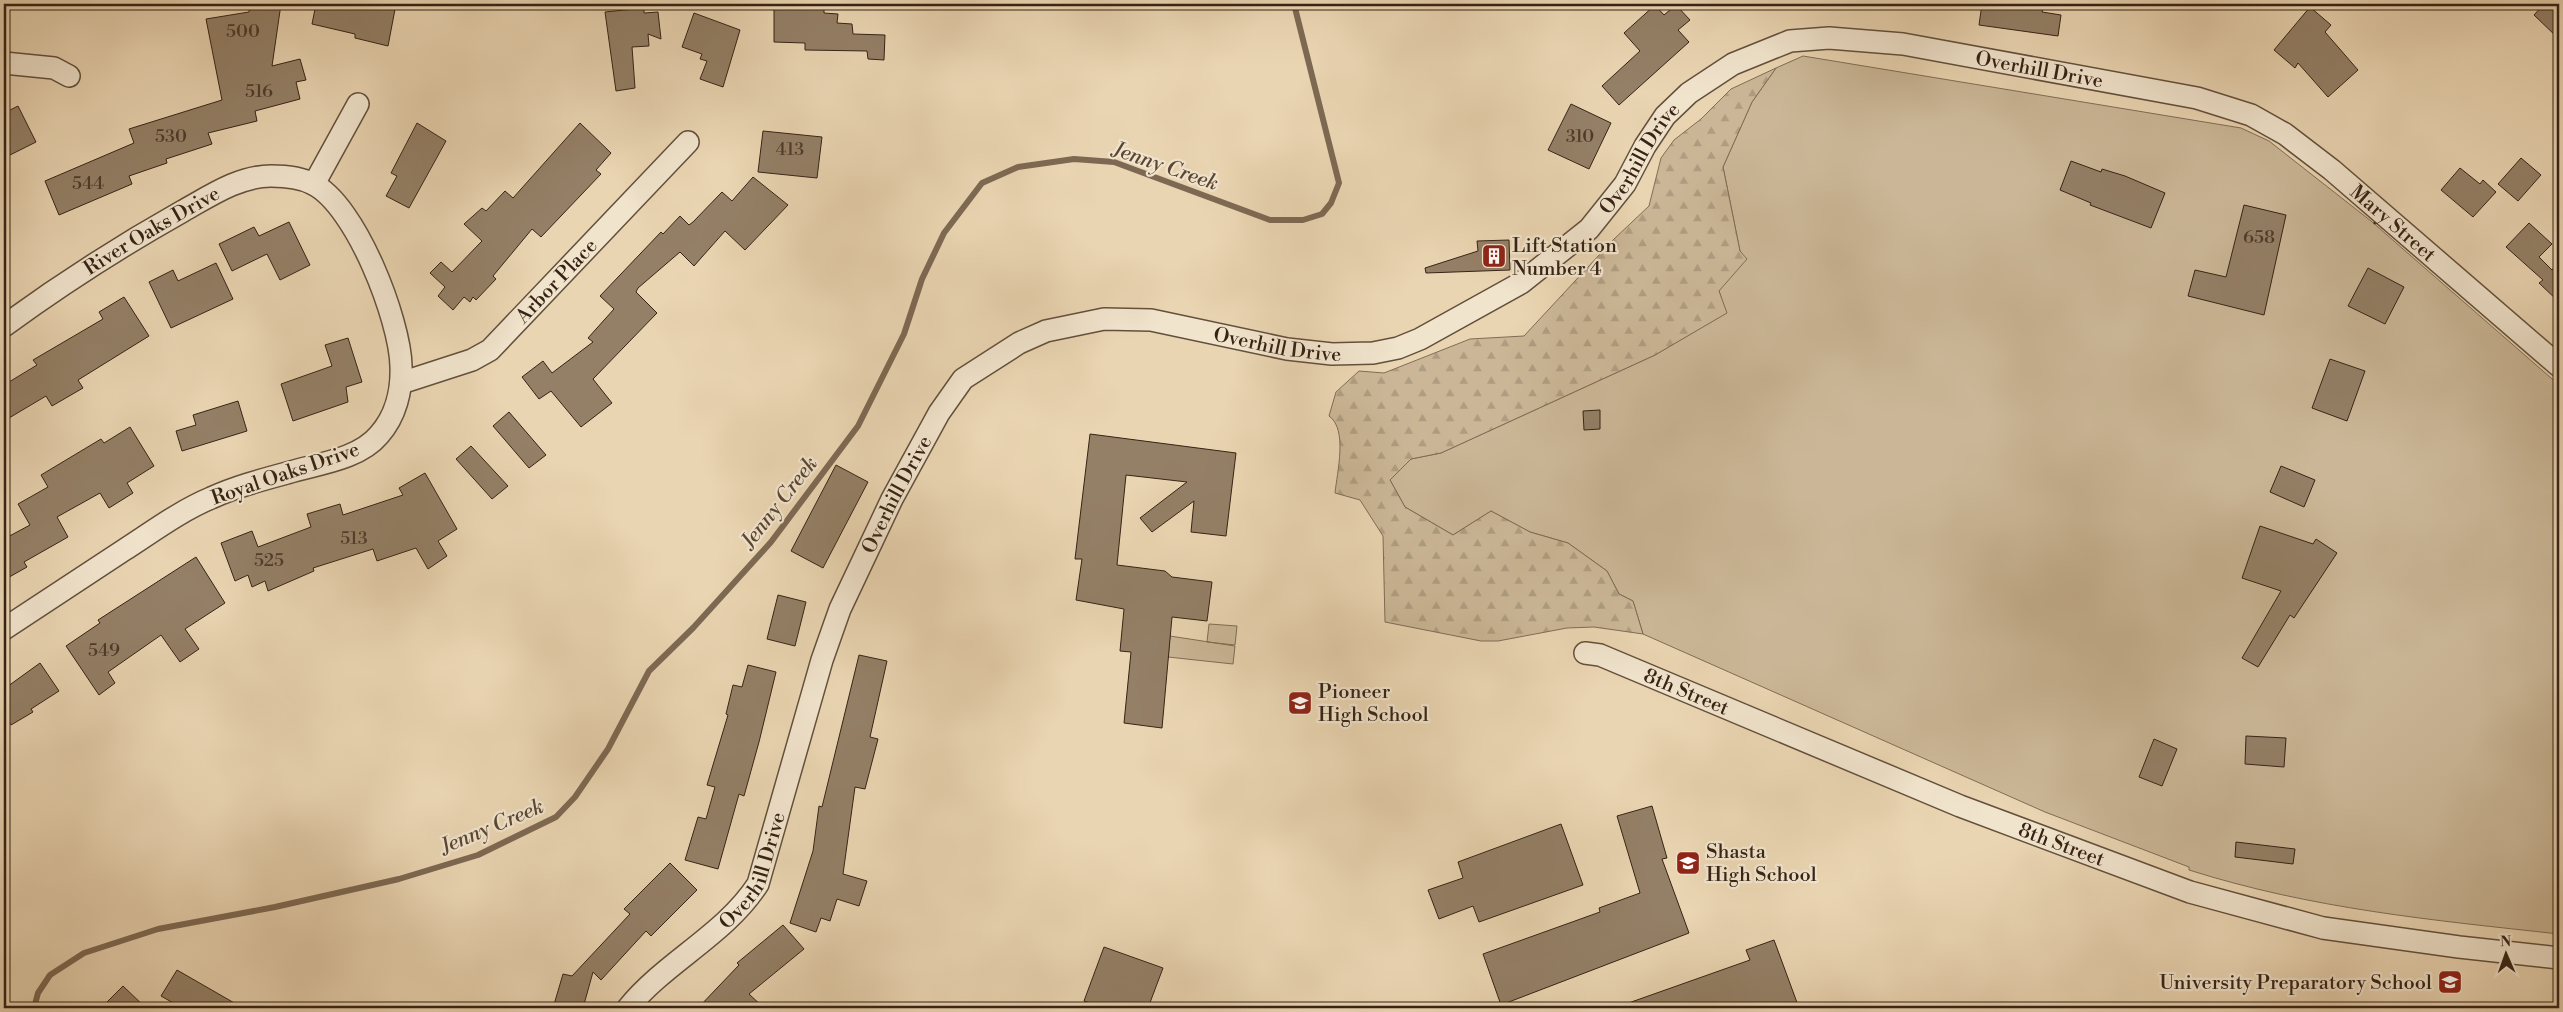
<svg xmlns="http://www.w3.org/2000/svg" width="2563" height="1012" font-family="'Libre Bodoni',serif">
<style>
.grass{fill:#cbb797;stroke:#806d56}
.forest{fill:url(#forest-firs);stroke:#806d56}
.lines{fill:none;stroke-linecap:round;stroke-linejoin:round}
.stream{stroke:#7d6953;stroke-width:6}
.building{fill:#948067;stroke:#362315}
.minor-casing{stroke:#63503c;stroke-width:24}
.minor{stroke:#f1e4cd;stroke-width:21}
.labels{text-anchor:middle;stroke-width:4.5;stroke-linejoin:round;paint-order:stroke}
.number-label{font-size:18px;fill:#4e3a2a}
.street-label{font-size:20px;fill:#362315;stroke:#f1e4cd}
.poi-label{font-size:20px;fill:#362315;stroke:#f1e4cd;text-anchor:start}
.water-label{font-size:21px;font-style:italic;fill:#5a4634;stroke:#f1e4cd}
</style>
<defs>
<pattern id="forest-firs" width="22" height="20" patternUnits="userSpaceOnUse" patternTransform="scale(1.25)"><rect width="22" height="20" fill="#cbb797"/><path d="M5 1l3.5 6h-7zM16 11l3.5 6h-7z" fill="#af9d81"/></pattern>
</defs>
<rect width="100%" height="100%" fill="#ead5b2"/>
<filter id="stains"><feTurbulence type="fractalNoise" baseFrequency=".004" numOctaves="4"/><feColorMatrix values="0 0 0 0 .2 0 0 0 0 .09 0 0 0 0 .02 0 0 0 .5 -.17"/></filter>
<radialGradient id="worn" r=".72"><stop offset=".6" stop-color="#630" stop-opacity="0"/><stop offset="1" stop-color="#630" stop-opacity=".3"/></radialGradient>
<!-- grass -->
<path class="grass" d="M1803 56 2241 128 2269 141 2371 221 2559 385V934C2432 920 2312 909 2189 870V867L2045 812 1643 634 1633 601 1619 594 1607 571 1568 543 1530 532 1491 511 1453 535 1405 507 1390 480 1411 459 1441 453 1655 355 1726 313 1719 291 1740 251 1723 167 1752 102 1776 68Z
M1209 624 1237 626 1235 645 1207 642Z
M1170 636 1235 646 1233 664 1168 657Z"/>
<!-- forest -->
<path class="forest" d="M1776 68 1752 102 1723 167 1740 251 1747 259 1719 291 1727 313 1655 355 1441 453 1411 459 1390 480 1405 507 1453 535 1491 511 1530 532 1568 543 1607 571 1619 594 1633 601 1643 634 1594 627 1567 628 1498 641H1481L1385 622 1383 536 1360 500 1335 493C1337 473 1348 429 1329 416L1336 392 1359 371 1384 373 1470 339 1524 336 1613 240 1649 206 1661 158 1674 140 1701 119 1731 89Z"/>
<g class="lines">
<!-- stream -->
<path class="stream" d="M34 1008 38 993 50 975 84 953 158 929 275 907 399 879 478 855 556 817 575 797 608 749 649 671 693 628 771 542 858 426 904 334 922 279 944 233 982 183 1018 167 1074 159 1114 162 1270 220H1303L1322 214 1331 203 1339 183 1294 4"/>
</g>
<!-- building -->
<path class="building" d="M250 4H281L272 66 300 59 306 80 296 82 300 99 255 111 257 121 208 133 212 144 166 159 167 163 129 176 132 184 59 215 45 181 134 143 129 129 222 100 206 19 249 12Z
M316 4H396L388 46 355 38V34L312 24Z
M782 4 824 5V13L838 14 837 23 852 24 853 34 885 35 884 60 868 59 867 51 805 50V43L774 42V9H782Z
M1982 4H2044L2042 12 2061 15 2058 36 1979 25Z
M2544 4H2559V39L2534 15Z
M1655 5 1664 15 1676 5 1690 20 1678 30 1689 42 1619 105 1602 86 1640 51 1624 33Z
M2310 7 2331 25 2325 32 2358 70 2328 97 2298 63 2295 68 2274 50Z
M644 8V13L658 12 661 39 648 34 649 46 632 47 635 88 616 91 605 12Z
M694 13 740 30 723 87 700 79 707 61 700 59 702 54 682 47Z
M1571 104 1611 123 1589 169 1548 150Z
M18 106 36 142 4 158V113Z
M417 123 446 141 409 208 386 196 397 176 391 173Z
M580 123 611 153 596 170 601 174 541 237 532 229 493 276 496 279 476 300 473 297 470 302 464 297 453 310 438 296 445 287 430 273 441 262 452 272 482 241 464 224 482 208 486 211 505 191 513 198Z
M763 131 822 137 817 178 758 172Z
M2521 158 2541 175 2518 201 2498 184Z
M2071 161 2101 172 2102 169 2125 176 2165 193 2151 228 2090 205 2091 203 2060 190Z
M2460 168 2480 184 2483 180 2496 192 2473 217 2441 190Z
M753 177 788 205 745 250 725 231 694 266 680 252 638 288 636 292 657 313 593 379 612 403 581 427 551 391 539 399 522 377 543 361 552 373 593 342 588 338 614 309 600 296 661 232 663 234 680 216 689 225 693 222 722 192 732 201Z
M2244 205 2286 215 2264 315 2188 296 2195 270 2226 277Z
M289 222 310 265 280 280 267 254 232 271 219 244 254 227 259 236Z
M2529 223 2552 244 2539 257 2552 270 2559 262V302L2539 283 2543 280 2506 247Z
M1509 240 1510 270 1426 273 1425 268 1478 251 1477 241Z
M216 263 233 299 171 328 149 282 173 270 178 281Z
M2368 268 2404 287 2385 324 2348 306Z
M124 297 149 336 78 380 83 388 52 406 46 396 4 421V385L37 365 33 360 103 319 99 312Z
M348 338 362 382 346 387 348 402 293 421 281 384 332 366 325 345Z
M2330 359 2365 371 2347 421 2312 408Z
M238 401 247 431 182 451 176 431 196 425 193 415Z
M1600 410V429L1584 430 1583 411Z
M509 412 546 455 529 468 493 426Z
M130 427 154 466 127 483 133 493 109 508 100 493 57 517 68 537 24 562 27 567 4 580V539L30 525 18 504 48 487 41 475 101 439 104 443Z
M1090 434 1236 453 1226 536 1191 532 1194 501 1152 532 1140 518 1187 482 1126 475 1117 565 1165 571 1172 577 1212 582 1207 621 1172 617 1162 728 1124 723 1131 652 1120 651 1124 609 1076 600 1082 559H1075Z
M471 446 508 486 492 499 456 459Z
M836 465 868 482 823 568 791 551Z
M2281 466 2315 480 2304 507 2270 492Z
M425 473 457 529 438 541 447 556 428 569 416 548 377 561 373 549 313 568 314 571 268 591 265 581 252 587 248 575 235 581 221 543 252 531 258 547 311 527 307 514 340 504 343 515 403 495 399 488Z
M2260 526 2313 544 2316 539 2337 553 2294 618 2290 615 2258 667 2242 658 2281 591 2242 578Z
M196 557 225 603 185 629 199 649 180 662 161 635 108 672 115 683 99 695 66 646 100 623 98 620Z
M778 595 806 602 795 646 767 639Z
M859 655 887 661 870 737 878 739 865 789 855 787 843 874 867 881 859 906 837 899 830 921 821 918 816 932 790 923 813 851 819 806 822 807Z
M40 663 59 691 31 709 33 712 11 725 4 713V689Z
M748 665 776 672 759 742 744 796 739 794 718 869 685 860 698 817 706 819 715 787 707 785 728 715 726 714 733 685 742 687Z
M2246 736 2286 738 2284 767 2245 764Z
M2154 739 2177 749 2162 786 2139 777Z
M1652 806 1667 858 1662 859 1689 933 1501 1005 1483 954 1600 912 1599 908 1640 893 1617 816Z
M1561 824 1583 885 1479 922 1473 906 1439 919 1428 890 1463 878 1458 862Z
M2236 842 2295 849 2293 864 2235 857Z
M670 863 697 890 651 936 646 931 601 980 593 972 583 1008H553L563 974 572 976 630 914 624 909Z
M783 925 804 949 749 994 764 1008H698L739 965 737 963Z
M1774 940 1799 1008H1621L1620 1006 1750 960 1746 950Z
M1104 947 1163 968 1148 1008H1104L1084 1001Z
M177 970 243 1008H182L161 996Z
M123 986 146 1008H101Z"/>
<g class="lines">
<defs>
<g id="minor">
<path d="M4 63 54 68 69 76"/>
<path d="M314 184 358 104"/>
<path id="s1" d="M4 326C63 283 119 247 183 211 210 196 239 176 271 176 284 176 302 178 313 184 356 205 400 320 401 366 402 390 396 416 379 435 358 460 316 464 287 473 261 480 235 487 211 498 180 511 152 532 124 550 84 576 44 603 4 629"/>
<path id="s2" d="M401 383 472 360 490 350 688 142"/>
<path id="s3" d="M1585 653 1600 655 1960 806 2190 892 2323 928 2459 947 2559 958"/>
<path id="s4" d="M628 1008C665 962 725 935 758 884L822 660 840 609 892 499 939 413 963 379 1019 343 1046 331 1104 319 1151 320 1287 349 1332 354 1373 353 1398 348 1420 339 1521 283 1589 229 1625 184 1645 146 1665 116 1689 93 1733 64 1790 41 1829 38 1903 44 2197 98 2251 115 2285 134 2332 170 2559 366"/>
</g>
</defs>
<!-- minor casing -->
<use href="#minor" class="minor-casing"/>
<!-- minor -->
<use href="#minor" class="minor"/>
</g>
<!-- icons -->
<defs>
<symbol id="building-square" viewBox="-11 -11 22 22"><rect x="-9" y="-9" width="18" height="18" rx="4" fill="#8f2418" stroke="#f1e4cd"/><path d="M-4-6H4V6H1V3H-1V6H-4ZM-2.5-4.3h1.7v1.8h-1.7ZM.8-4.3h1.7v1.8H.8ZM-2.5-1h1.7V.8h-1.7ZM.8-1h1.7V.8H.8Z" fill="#fff"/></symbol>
<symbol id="school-square" viewBox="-11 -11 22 22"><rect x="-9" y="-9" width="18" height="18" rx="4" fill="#8f2418" stroke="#f1e4cd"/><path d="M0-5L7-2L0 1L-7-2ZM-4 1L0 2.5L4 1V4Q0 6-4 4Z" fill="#fff"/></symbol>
</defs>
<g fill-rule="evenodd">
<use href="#building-square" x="1480" y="242" width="28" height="28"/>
<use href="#school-square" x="1286" y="689" width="28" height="28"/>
<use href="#school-square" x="1674" y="849" width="28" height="28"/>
<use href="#school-square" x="2436" y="968" width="28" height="28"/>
</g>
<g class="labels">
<!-- number labels -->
<g class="number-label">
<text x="243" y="37">500</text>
<text x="259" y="97">516</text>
<text x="171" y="142">530</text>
<text x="1580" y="142">310</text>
<text x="790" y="155">413</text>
<text x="88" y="189">544</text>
<text x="2259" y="243">658</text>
<text x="354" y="544">513</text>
<text x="269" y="566">525</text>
<text x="104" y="656">549</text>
</g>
<!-- street labels -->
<g class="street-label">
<text dy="7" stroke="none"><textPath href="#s4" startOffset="1944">Overhill Drive</textPath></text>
<text dy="7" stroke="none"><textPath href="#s4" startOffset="1495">Overhill Drive</textPath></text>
<text dy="7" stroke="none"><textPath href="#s4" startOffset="2340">Mary Street</textPath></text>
<text dy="7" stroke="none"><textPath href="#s1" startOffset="176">River Oaks Drive</textPath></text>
<text dy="7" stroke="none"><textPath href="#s2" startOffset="191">Arbor Place</textPath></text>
<text dy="7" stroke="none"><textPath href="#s4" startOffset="1060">Overhill Drive</textPath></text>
<text transform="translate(285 473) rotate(-19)" y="7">Royal Oaks Drive</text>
<text dy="7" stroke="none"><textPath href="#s4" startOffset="595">Overhill Drive</textPath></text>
<text dy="7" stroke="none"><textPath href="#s3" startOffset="109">8th Street</textPath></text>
<text dy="7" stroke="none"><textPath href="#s3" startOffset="514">8th Street</textPath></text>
<text dy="7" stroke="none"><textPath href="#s4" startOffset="190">Overhill Drive</textPath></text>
</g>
<!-- poi labels -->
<g class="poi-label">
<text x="1512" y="252">Lift Station<tspan x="1512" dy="23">Number 4</tspan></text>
<text x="1318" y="698">Pioneer<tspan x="1318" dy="23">High School</tspan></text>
<text x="1706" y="858">Shasta<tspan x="1706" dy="23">High School</tspan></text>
<text x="2432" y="989" text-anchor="end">University Preparatory School</text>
</g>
<!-- water labels -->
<g class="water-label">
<text transform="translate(1166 166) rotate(19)" y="7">Jenny Creek</text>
<text transform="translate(779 502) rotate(-52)" y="7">Jenny Creek</text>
<text transform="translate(492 826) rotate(-23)" y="7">Jenny Creek</text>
</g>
</g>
<!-- margin -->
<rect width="2563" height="1012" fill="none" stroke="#ead5b2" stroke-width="20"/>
<rect x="5" y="5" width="2553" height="1002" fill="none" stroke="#362315" stroke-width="2.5"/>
<rect x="10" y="10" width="2543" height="992" fill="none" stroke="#362315"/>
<!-- north arrow -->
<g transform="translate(2506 954) rotate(358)" stroke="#f1e4cd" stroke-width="4" paint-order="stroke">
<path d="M0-4L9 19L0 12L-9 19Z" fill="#362315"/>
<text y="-8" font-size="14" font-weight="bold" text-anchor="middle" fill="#362315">N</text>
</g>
<rect width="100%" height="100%" filter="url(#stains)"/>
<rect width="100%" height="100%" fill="url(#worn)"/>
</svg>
